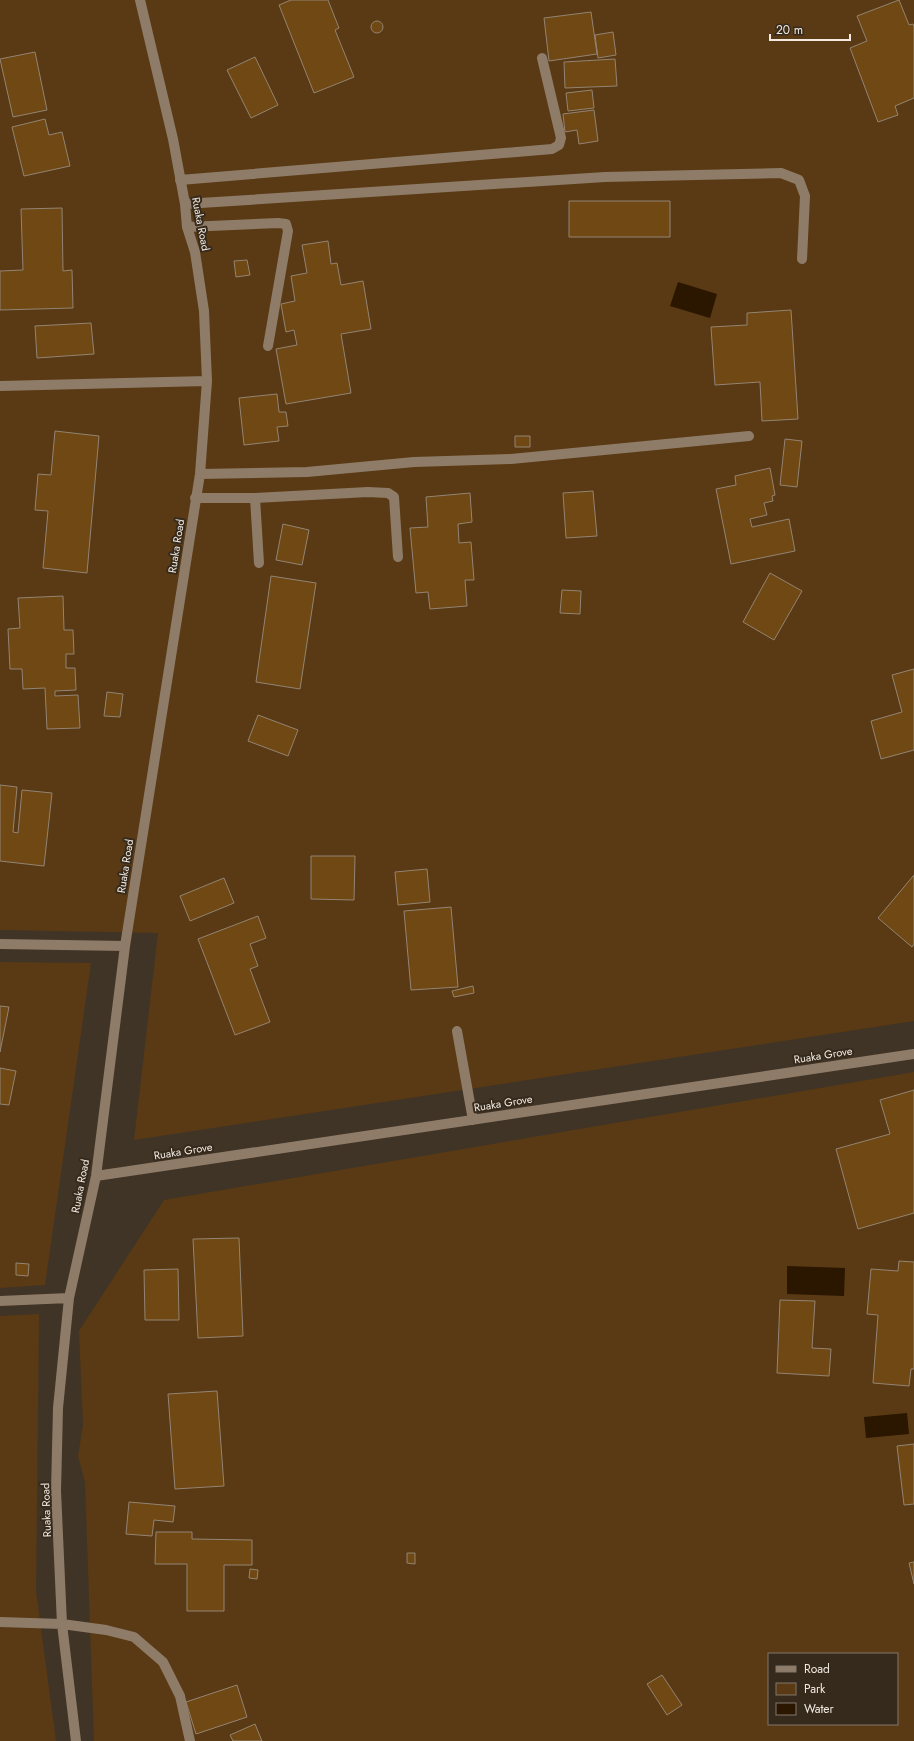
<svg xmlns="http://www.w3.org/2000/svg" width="914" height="1741" font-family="Jost,sans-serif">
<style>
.green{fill:#593a14;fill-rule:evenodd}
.water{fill:#2b1600}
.building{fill:#6f4813;stroke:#938474}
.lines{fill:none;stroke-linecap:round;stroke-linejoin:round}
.minor{stroke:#8f7c68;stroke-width:10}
.labels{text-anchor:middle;stroke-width:4;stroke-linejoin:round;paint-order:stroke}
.street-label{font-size:11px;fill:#f2eae2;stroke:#362a1c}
</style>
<rect width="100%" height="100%" fill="#403426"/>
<!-- green -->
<path class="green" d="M0 0H914V1021L134 1140 158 933 0 930Z
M0 962 91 963 45 1285 0 1288Z
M914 1072V1741H94L85 1482 78 1456 83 1425 79 1331 164 1200ZM769 1654H897V1724H769Z
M39 1314 36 1591 56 1741H0V1316Z"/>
<!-- water -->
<path class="water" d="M678 282 717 294 710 318 670 306Z
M787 1266 845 1268 844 1296 787 1294Z
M907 1413 909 1434 866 1438 864 1417Z"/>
<!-- building -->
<path class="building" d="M291 0H328L339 28 335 30 354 77 314 93 279 5Z
M899 0 909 25 913 24 914 27V98L895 106 898 115 878 122 850 48 867 41 857 16Z
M591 12 597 54 549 61 544 18Z
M371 27a6 6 0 1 1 12 0a6 6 0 1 1-12 0Z
M613 32 616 55 598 58 595 35Z
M35 52 47 110 13 117 0 59Z
M255 57 278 105 251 118 227 70Z
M615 59 617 86 565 88 564 62Z
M592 90 594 108 568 111 566 93Z
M594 110 598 141 579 144 577 130 565 132 563 114Z
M45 119 49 135 62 132 70 166 24 176 12 127Z
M569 201H670V237H569Z
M62 208 63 271 72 270 73 308 0 310V271L23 270 21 209Z
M328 241 331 264 337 263 341 285 363 281 371 329 341 334 351 393 286 404 276 349 297 345 294 330 286 332 281 304 295 301 291 276 307 273 302 245Z
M247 260 250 275 236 277 234 261Z
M791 310 798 419 762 421 760 382 715 385 711 327 747 325V313Z
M91 323 94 354 37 358 35 326Z
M277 394 279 412H286L288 426 277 427 279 441 244 445 239 398Z
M55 431 99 436 87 573 43 568 48 511 35 510 38 474 51 475Z
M515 436H530V447H515Z
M785 439 802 441 797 487 780 485Z
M770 468 775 495 772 496 773 501 764 503 767 515 750 519 752 527 789 519 795 551 731 564 716 489 736 485 735 476Z
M593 491 597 536 566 538 563 493Z
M470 493 472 522 458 524 459 543 471 542 474 580H465L467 606 430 609 428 592 416 593 410 528 428 527 426 497Z
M283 524 309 530 302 565 276 560Z
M770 573 802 591 774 640 743 622Z
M271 576 316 583 300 689 256 682Z
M562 590 581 591 580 614 560 613Z
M63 596 64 630H73L74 654H66V668H75L76 690 55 691V696L78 695 80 728 47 729 45 688 23 689 22 669H10L8 629 20 628 18 598Z
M914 669V750L881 759 871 721 902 712 892 675Z
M107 692 123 694 120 717 104 716Z
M258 715 298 730 288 756 248 741Z
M0 785 17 787 13 832 18 833 22 790 52 793 44 866 0 861Z
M311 856H355L354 900 311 899Z
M427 869 430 902 398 905 395 872Z
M914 875V944L912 947 878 918Z
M224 878 234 903 190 921 180 896Z
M451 907 458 987 411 990 404 911Z
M258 916 266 938 250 944 258 966 250 969 270 1022 235 1035 198 939Z
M473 986 474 993 454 997 452 991Z
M0 1006 9 1007 0 1052Z
M0 1068 16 1071 9 1105 0 1104Z
M914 1090V1213L858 1229 836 1149 890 1134 880 1100Z
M239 1238 243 1336 198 1338 193 1239Z
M899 1261 914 1262V1369H911L909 1386 873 1383 878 1315 867 1314 871 1269 898 1271Z
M16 1263 29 1264 28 1276 16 1275Z
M178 1269 179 1320H145L144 1270Z
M780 1300 815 1301 812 1348 831 1349 829 1376 777 1373Z
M217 1391 224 1486 175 1489 168 1394Z
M914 1444V1504L904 1505 897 1446Z
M129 1502 175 1506 173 1522 154 1520 152 1536 126 1534Z
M156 1532H192V1539L252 1540V1565H224V1611H187V1564H155Z
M407 1553H415V1564L407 1563Z
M914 1562V1584L909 1563Z
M250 1569 258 1570 257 1579 249 1578Z
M662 1675 682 1705 667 1715 647 1684Z
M237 1685 247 1717 196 1734 186 1702Z
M255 1724 262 1741H233L230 1735Z"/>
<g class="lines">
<!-- minor -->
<path class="minor" d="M180 180 552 149 559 145 561 138 542 58
M185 204 605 177 781 173 799 180 805 196 802 259
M187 227 278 223 286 224 288 231 268 346
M0 386 207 381
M200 474 307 472 414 462 511 459 749 436
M195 498H255L368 492 388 493 394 497 398 557
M255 498 259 563
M0 944 125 946
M457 1031 473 1120
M96 1176 914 1054
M0 1301 69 1298
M0 1622 62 1624 106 1630 134 1637 163 1662 180 1696 190 1741
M76 1741 62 1624 56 1491 58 1408 69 1298 96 1176 125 946 200 474 207 381 204 311 195 252 187 227 185 204 173 139 140 0"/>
</g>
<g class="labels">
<!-- street labels -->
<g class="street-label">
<text transform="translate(201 224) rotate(79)" y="4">Ruaka Road</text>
<text transform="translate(176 546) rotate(-81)" y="4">Ruaka Road</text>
<text transform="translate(125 866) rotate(-81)" y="4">Ruaka Road</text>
<text transform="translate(823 1055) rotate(-9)" y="4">Ruaka Grove</text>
<text transform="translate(503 1103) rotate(-9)" y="4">Ruaka Grove</text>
<text transform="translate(183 1151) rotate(-9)" y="4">Ruaka Grove</text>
<text transform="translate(80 1186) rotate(-79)" y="4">Ruaka Road</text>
<text transform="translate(46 1510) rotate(-92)" y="4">Ruaka Road</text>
</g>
</g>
<!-- legend -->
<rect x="768" y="1653" width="130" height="72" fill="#362a1c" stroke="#81776b"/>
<rect x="776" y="1666" width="20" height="6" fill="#8f7c68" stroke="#81776b"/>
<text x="804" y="1673" font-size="12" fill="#f2eae2">Road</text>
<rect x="776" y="1683" width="20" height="12" fill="#593a14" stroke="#81776b"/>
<text x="804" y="1693" font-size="12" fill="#f2eae2">Park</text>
<rect x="776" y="1703" width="20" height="12" fill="#2b1600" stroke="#81776b"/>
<text x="804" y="1713" font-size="12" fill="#f2eae2">Water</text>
<!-- scale -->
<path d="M770 34v6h80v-6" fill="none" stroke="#f2eae2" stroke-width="2"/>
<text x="776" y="34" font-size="12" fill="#f2eae2" stroke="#362a1c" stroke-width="3" paint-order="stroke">20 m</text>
</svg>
